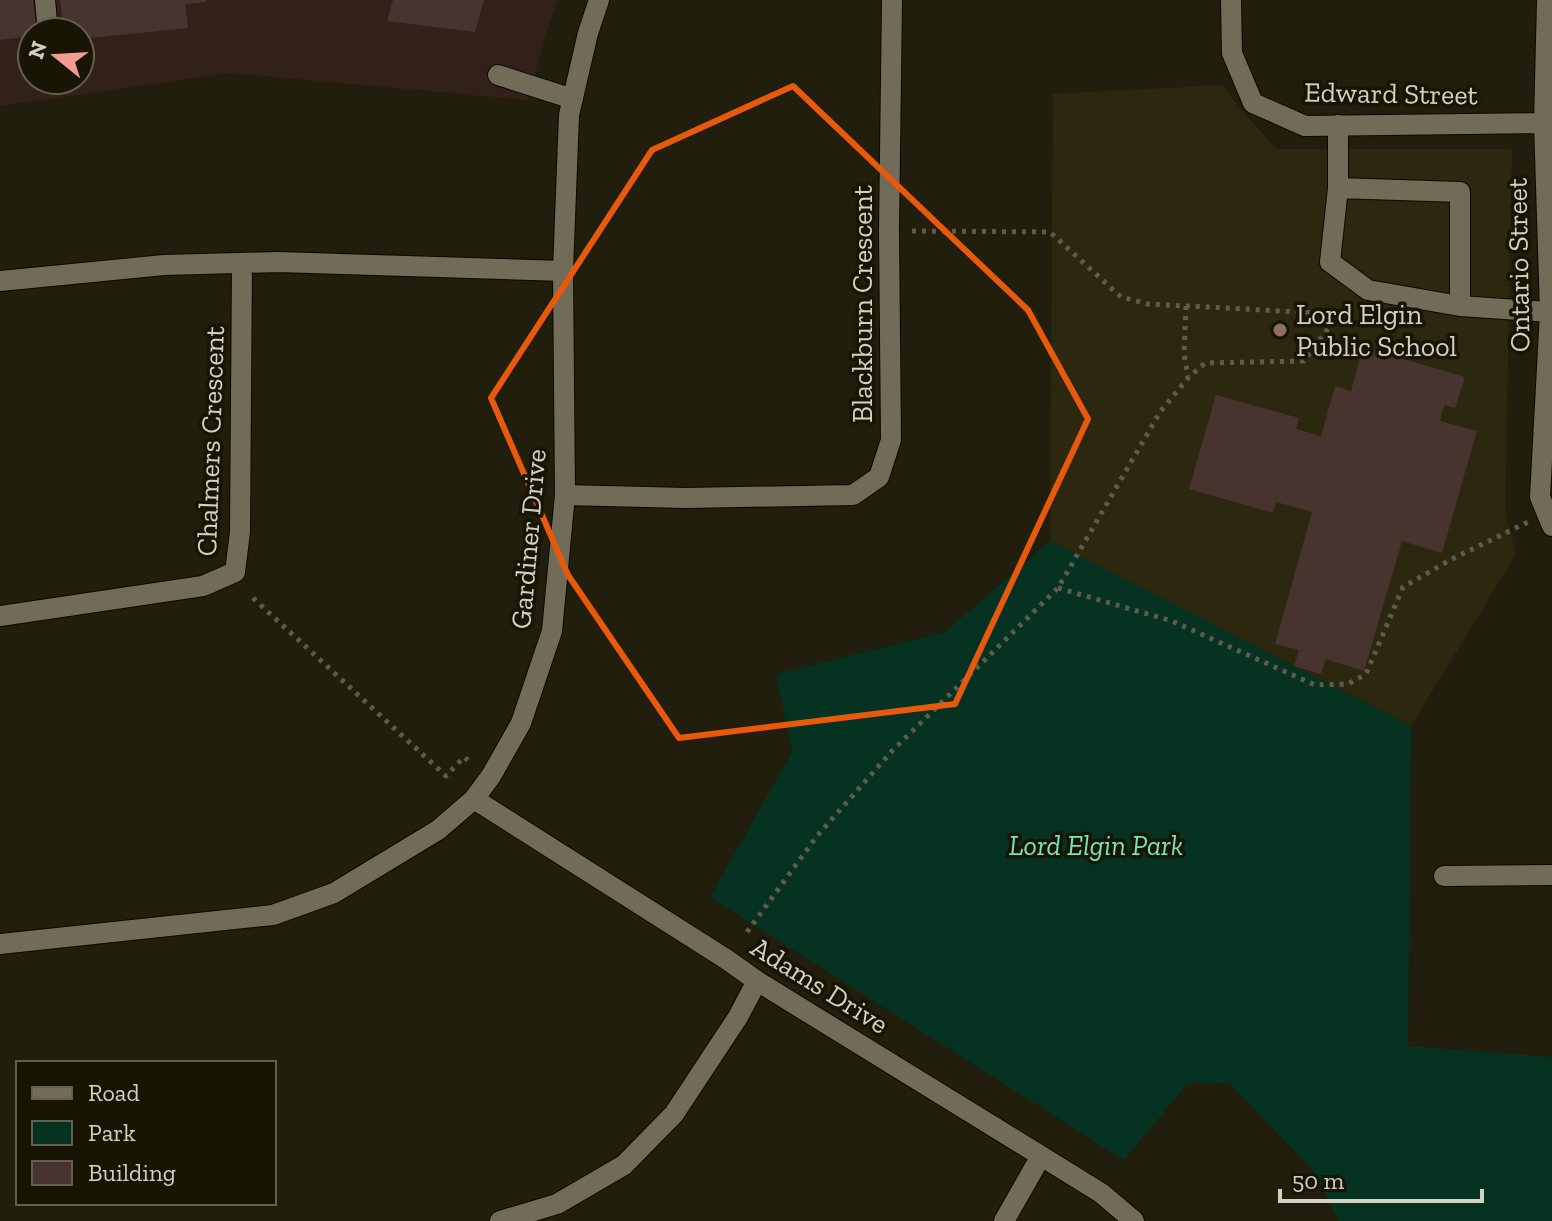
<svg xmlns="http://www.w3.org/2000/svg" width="1552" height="1221" font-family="'Zilla Slab',serif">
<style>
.commercial{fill:#322119;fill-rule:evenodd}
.built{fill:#2c280f}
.green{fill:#063221}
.building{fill:#48342e}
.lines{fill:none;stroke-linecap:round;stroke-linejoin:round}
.minor-casing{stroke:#0b0800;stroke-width:22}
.path{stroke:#5e5b4c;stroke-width:5;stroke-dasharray:4 6;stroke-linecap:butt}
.minor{stroke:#706c58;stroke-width:20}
.marked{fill:none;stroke:#e8590c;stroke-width:6;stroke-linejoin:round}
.education-dot{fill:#8d6e63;stroke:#181505;stroke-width:3}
.labels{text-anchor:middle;stroke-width:7;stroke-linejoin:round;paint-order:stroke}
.street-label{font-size:28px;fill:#d3d1c6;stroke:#181505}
.poi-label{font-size:28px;fill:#d3d1c6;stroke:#181505;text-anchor:start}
.park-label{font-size:28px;font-style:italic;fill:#75e6b3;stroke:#181505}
</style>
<rect width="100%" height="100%" fill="#221e0d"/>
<!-- commercial -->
<path class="commercial" d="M0 0H558L548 26 528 100 229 73 0 106ZM32 32H80V80H32Z"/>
<!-- built -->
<path class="built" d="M1222 85 1243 112 1277 149H1512L1505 510 1516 554 1411 726 1050 541 1053 94Z"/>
<!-- green -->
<path class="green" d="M1050 541 1411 726 1408 1046 1552 1057V1221H1339L1313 1170 1229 1083 1187 1084 1124 1160 710 897 792 752 776 674 945 632Z"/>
<!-- building -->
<path class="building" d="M0 0H33L37 32H32V36L0 40Z
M60 0H206L207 2 185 4 188 28 80 39V32H64Z
M393 0H484L475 32 387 21Z
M1363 347 1465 377 1455 408 1444 405 1440 421 1477 431 1442 553 1402 541 1364 671 1326 659 1321 674 1294 666 1299 650 1275 644 1312 512 1276 502 1273 513 1189 489 1216 395 1299 418 1296 429 1321 436 1335 386 1351 391Z"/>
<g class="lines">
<defs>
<path id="minor" d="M45 0 48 32
M1231 0 1232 53 1253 103 1305 126 1544 123
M1547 0 1544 123 1550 312 1540 497 1552 526
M498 75 573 99
M1338 125V188L1330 262 1368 290 1460 306 1550 312
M1338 188 1460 192V306
M0 281 164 265 278 262 563 271
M565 495 686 498 853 495 879 477 891 440 889 230 892 0
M0 616 203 586 235 572 240 532 242 264
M474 799 726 959 757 981 1101 1193 1134 1221
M1444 876 1552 875
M0 944 273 915 334 893 438 830 474 799 491 776 521 723 552 631 565 495 563 271 569 115 588 33 599 0
M500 1221 557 1204 624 1165 674 1114 738 1017 757 981
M1004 1221 1041 1156"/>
</defs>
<!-- minor casing -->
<use href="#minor" class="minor-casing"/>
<!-- path -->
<path class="path" d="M912 231 1050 232 1121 297 1148 304 1339 314 1352 303
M1186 306 1184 354 1188 377
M1058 588 1172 621 1315 685 1348 684 1366 674 1403 587 1452 559 1528 522
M253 598 446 776 464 757 472 764
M747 932 817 836 892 751 1058 588 1160 412 1188 378 1205 363 1304 361 1339 314"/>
<!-- minor -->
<use href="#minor" class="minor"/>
</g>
<!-- marked area -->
<path class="marked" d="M793 86 1028 310 1088 419 955 704 679 738 568 575 491 398 652 150Z"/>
<!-- markers -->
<circle class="education-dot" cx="1280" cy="330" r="8"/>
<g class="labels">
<!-- street labels -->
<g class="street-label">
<text transform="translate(1391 93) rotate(1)" y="10">Edward Street</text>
<text transform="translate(1518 265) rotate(-91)" y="10">Ontario Street</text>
<text transform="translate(862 304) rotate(-90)" y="10">Blackburn Crescent</text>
<text transform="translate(210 441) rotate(-88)" y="10">Chalmers Crescent</text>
<text transform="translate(528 539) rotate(-85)" y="10">Gardiner Drive</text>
<text transform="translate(820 985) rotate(32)" y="10">Adams Drive</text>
</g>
<!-- poi labels -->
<g class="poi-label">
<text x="1296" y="324">Lord Elgin<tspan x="1296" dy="32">Public School</tspan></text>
</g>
<!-- park labels -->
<g class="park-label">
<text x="1096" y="855">Lord Elgin Park</text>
</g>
</g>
<!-- legend -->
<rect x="16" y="1061" width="260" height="144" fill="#181505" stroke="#636052" stroke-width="2"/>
<rect x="32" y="1087" width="40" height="12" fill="#706c58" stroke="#636052" stroke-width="2"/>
<text x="88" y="1101" font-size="24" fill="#d3d1c6">Road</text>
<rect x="32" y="1121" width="40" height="24" fill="#063221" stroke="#636052" stroke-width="2"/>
<text x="88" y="1141" font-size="24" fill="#d3d1c6">Park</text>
<rect x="32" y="1161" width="40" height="24" fill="#48342e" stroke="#636052" stroke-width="2"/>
<text x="88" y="1181" font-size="24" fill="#d3d1c6">Building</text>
<!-- north arrow -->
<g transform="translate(56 56) rotate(288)"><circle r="38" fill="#181505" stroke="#636052" stroke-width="2"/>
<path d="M0-6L14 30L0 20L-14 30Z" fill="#f59c91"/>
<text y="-12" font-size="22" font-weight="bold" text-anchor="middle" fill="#d3d1c6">N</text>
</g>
<!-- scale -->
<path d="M1280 1189v12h202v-12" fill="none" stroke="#d3d1c6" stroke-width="4"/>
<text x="1292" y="1189" font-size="24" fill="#d3d1c6" stroke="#181505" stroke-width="6" paint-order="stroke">50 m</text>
</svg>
